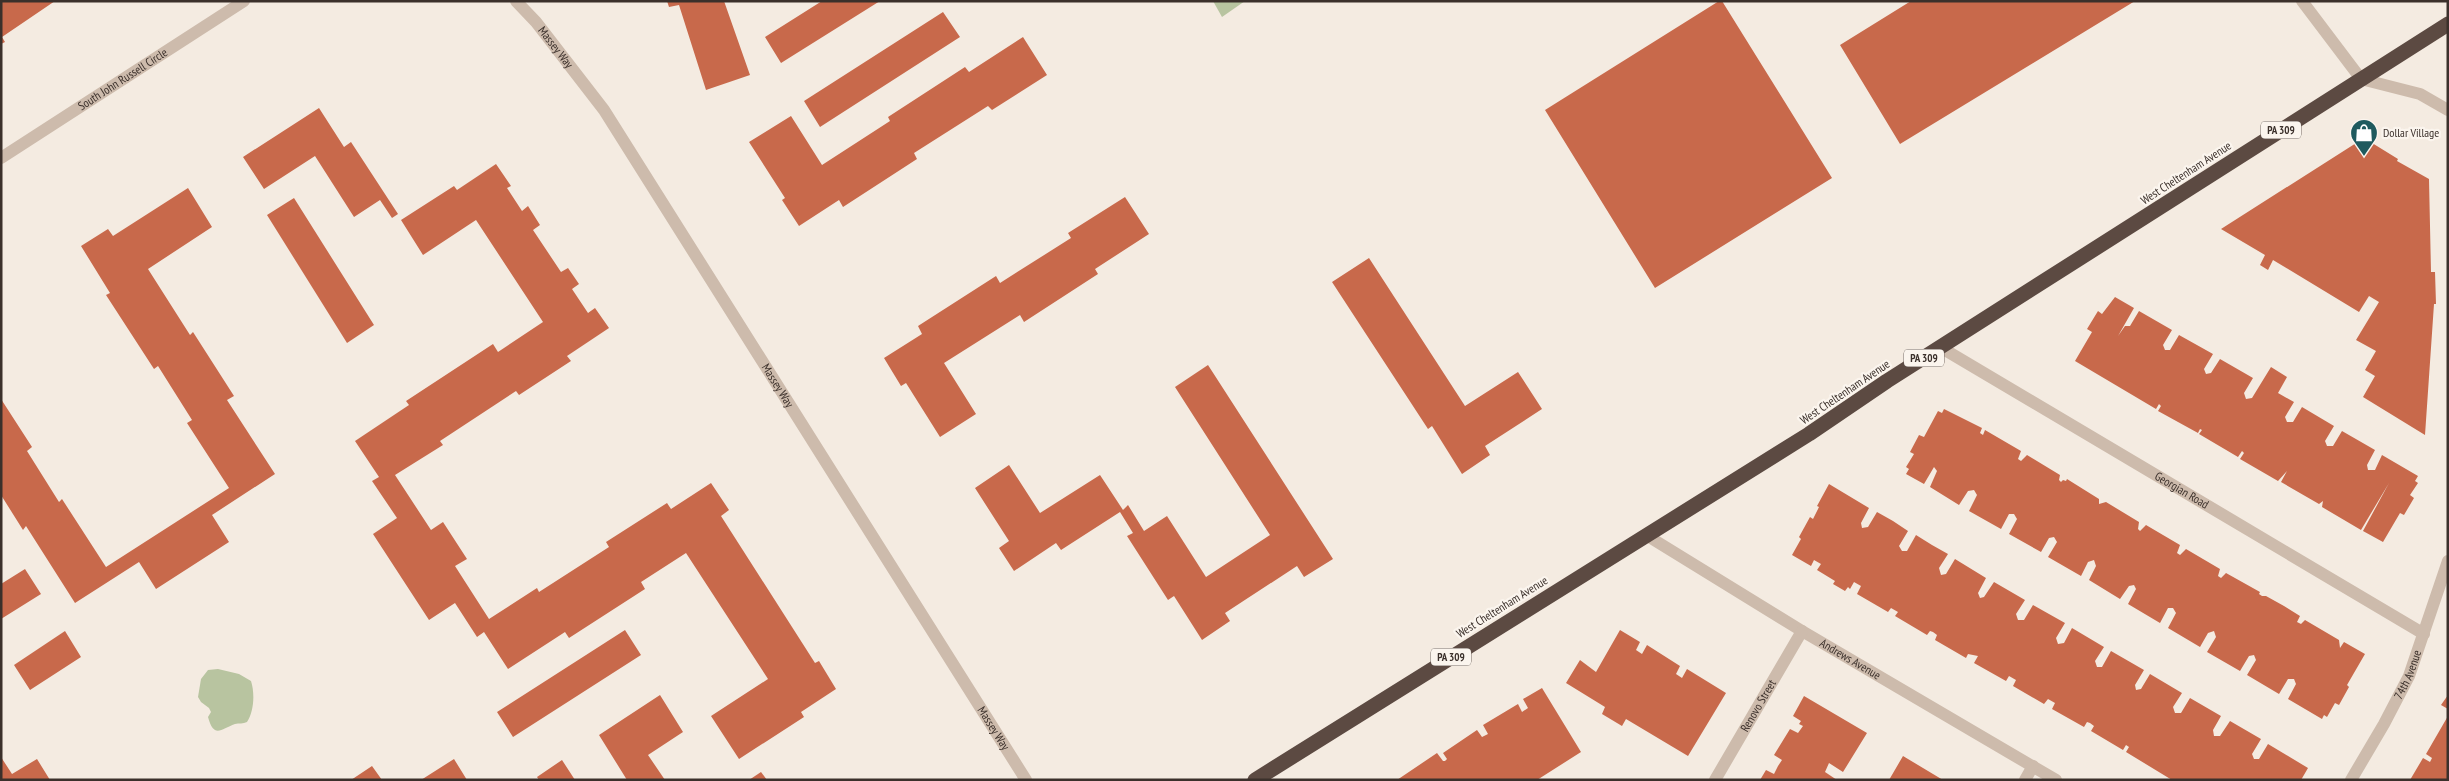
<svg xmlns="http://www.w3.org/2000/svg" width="2449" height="781" font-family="'PT Sans Narrow',sans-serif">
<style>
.green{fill:#b8c4a0}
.building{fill:#c8694b}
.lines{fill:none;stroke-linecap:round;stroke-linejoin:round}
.minor{stroke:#cdbbac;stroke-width:12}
.highway{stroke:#5c4a42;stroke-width:15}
.labels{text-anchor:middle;stroke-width:4.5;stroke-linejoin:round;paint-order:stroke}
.shield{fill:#fbf5ee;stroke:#756b66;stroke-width:1}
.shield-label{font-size:11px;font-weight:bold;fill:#3b302b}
.street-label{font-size:12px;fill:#3b302b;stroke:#fbf5ee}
.poi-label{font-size:12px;fill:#3b302b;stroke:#fbf5ee;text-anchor:start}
</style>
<rect width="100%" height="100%" fill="#f4ebe1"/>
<!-- green -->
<path class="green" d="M1213 1H1245L1222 17Z
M218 669 239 674 251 681C255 693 254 712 247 722 243 724 239 723 235 724 221 729 214 739 208 717L211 712 209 708 201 702 198 697 201 679 208 670Z"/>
<!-- building -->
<path class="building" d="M1 1H55L2 37 5 42 1 44Z
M667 1H724L750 75 706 90 679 5 669 7Z
M822 1H880L781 63 765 37Z
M1719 1H1722L1832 178 1655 288 1545 110Z
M1911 1H2135L1900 144 1840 45Z
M943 12 960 37 820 127 804 101Z
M1023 37 1047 75 992 110 988 106 914 153 917 159 843 207 839 200 799 226 782 200 785 198 749 142 791 116 822 165 890 121 888 117 965 67 969 72Z
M319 108 344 147 351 142 398 214 392 218 380 200 354 217 315 156 264 189 243 157Z
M2364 138 2398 159 2397 161 2429 179 2431 272H2435L2436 304H2434L2425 435 2363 397 2375 376 2365 370 2376 351 2356 340 2379 302 2369 296 2359 312 2273 260 2268 270 2260 265 2265 255 2221 229Z
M496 164 511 186 507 188 522 211 528 206 540 225 533 230 561 272 568 268 579 284 572 289 588 313 595 308 609 328 567 356 571 361 519 395 516 391 440 441 443 445 395 475 431 530 443 522 467 559 455 566 489 619 537 588 539 592 609 547 606 542 667 503 671 509 711 483 729 510 721 516 815 663 819 661 836 689 801 712 804 717 739 759 711 716 768 679 686 553 641 582 645 589 569 638 565 632 508 669 484 632 477 637 455 603 429 620 373 534 397 518 372 481 379 477 355 441 409 405 406 401 493 344 498 352 543 322 476 220 423 255 401 220 454 186 457 190Z
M188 188 212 227 148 269 190 335 193 332 234 396 227 400 275 474 212 515 229 542 156 589 139 562 75 603 26 526 23 530 1 495V399L32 447 27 451 59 502 62 499 106 567 229 488 187 423 192 420 158 366 154 369 106 295 110 293 81 246 108 229 113 236Z
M1125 197 1149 234 1095 269 1098 274 1024 322 1020 315 944 363 976 414 940 437 906 383 901 386 884 358 922 334 918 326 996 276 1000 283 1071 238 1068 233Z
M294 198 374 325 347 343 267 215Z
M1369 258 1465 406 1518 372 1542 409 1485 446 1490 455 1462 474 1432 426 1428 429 1332 282Z
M2115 297 2134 308 2118 336 2125 326H2130L2139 311 2172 330 2163 345 2165 350H2170L2179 335 2213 354 2204 369 2206 374 2211 373 2220 359 2253 378 2244 393 2246 399 2252 398 2271 367 2287 377 2278 393 2294 402 2285 417 2287 422H2293L2302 407 2334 426 2325 441 2327 446H2333L2342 431 2375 450 2367 465 2368 470H2375L2382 455 2418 476 2415 481 2418 483 2410 495 2414 498 2404 515 2400 513 2383 542 2363 531 2389 483 2361 530 2322 507 2323 501 2319 504 2281 482 2287 471 2278 481 2240 459 2244 453 2242 451 2238 457 2199 434 2202 430 2200 429 2198 433 2158 411 2161 406 2159 404 2156 409 2075 361 2092 332 2087 329 2098 311 2102 314Z
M1208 365 1333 559 1304 577 1297 566 1225 613 1230 621 1202 640 1174 596 1168 600 1127 536 1133 533 1120 512 1061 550 1056 543 1014 571 999 548 1009 541 975 488 1009 465 1040 513 1100 475 1123 510 1128 505 1144 531 1167 516 1206 577 1270 535 1175 387Z
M1944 409 1982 428 1980 433 1983 435 1985 430 2021 451 2018 459 2021 461 2027 455 2060 475 2059 480 2061 482 2063 480 2066 481 2067 479 2099 499V504L2106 502 2139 522 2138 529 2140 531 2146 525 2180 545 2177 553 2180 555 2186 549 2220 569 2218 576 2221 578 2226 573 2260 592 2259 594 2262 596H2266L2284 606 2300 616 2297 622 2301 624 2305 620 2339 640 2340 648 2344 642 2365 654 2347 685 2349 687 2339 705 2335 703 2327 717 2324 715 2322 719 2288 699 2296 684 2294 679H2288L2279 694 2247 675 2256 660 2254 655 2249 656 2240 671 2207 652 2216 637 2214 631 2208 633 2200 647 2168 628 2176 613 2173 608H2168L2160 623 2128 604 2136 589 2134 585 2129 586 2120 599 2089 580 2096 566 2094 560 2088 562 2081 576 2048 557 2057 542 2054 537 2049 538 2041 552 2009 534 2017 519 2014 514H2009L2001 529 1969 511 1977 495 1974 490 1968 491 1959 505 1930 487 1937 471 1934 467 1924 484 1906 474 1909 469 1906 467 1914 454 1910 452 1919 435 1924 437 1938 411 1942 413Z
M1829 484 1869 508 1861 523 1862 528 1868 527 1877 512 1893 521 1908 531 1899 546 1902 551H1907L1916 535 1932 545 1948 554 1939 568 1941 575 1946 574 1955 559 1986 578 1978 593 1980 598 1984 597 1994 582 2025 600 2016 614 2018 620H2024L2033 605 2065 623 2056 638 2058 644 2064 643 2072 628 2104 647 2095 661 2097 667H2102L2111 651 2144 670 2135 685 2136 690 2141 689 2150 674 2182 693 2173 707 2175 713H2181L2190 698 2221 716 2213 730 2214 736H2220L2230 721 2261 739 2252 754 2254 759H2259L2268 744 2308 768 2301 780H2172L2126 752 2129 747 2126 745 2123 750 2091 731 2094 726 2090 723 2087 722 2084 727 2052 709 2055 703 2048 699 2044 704 2013 686 2016 680 2009 676 2006 681 1974 663 1978 656 1968 654 1966 658 1935 640 1937 635 1933 632 1930 631 1927 635 1895 616 1898 612 1891 608 1888 612 1857 594 1861 586 1854 582 1850 589 1848 587 1845 591 1833 584 1835 581 1817 570 1821 564 1814 560 1811 566 1792 555 1801 539 1799 537 1810 517 1813 519 1819 507 1817 506Z
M25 569 41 594 1 619V584Z
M625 630 641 655 513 737 497 712Z
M1620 630 1640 642 1636 650 1642 654 1647 645 1680 666 1676 674 1682 678 1687 669 1726 693 1688 756 1626 719 1622 726 1602 714 1605 707 1566 683 1580 660 1596 672Z
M65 631 81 657 30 690 14 665Z
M1542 688 1581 752 1537 780H1397L1437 753 1443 761H1445L1447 759 1443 753 1477 730 1482 737 1488 734 1483 725 1518 704 1522 712 1528 708 1523 699Z
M660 695 683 732 648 755 665 780H627L599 735Z
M2448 695V709L2441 705Z
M1804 696 1867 733 1843 772 1829 763 1825 772 1837 780H1760L1766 770 1774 774 1778 766 1782 760 1774 755 1790 729 1798 733 1803 726 1799 724 1801 721 1793 716Z
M2448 716V780H2410L2423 758 2430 762 2432 758 2426 754Z
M1903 756 1943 780H1889Z
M1 757 12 774 37 759 50 780H1Z
M454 759 467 780H421Z
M562 760 575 780H539L537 777Z
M372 766 382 780H351Z
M761 772 767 780H749Z"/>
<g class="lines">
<!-- minor -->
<g class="minor">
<path id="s1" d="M516 1 536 22 604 110 1026 780"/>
<path d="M2302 1 2361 79 2420 94 2448 110"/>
<path id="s2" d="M1 158 244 1"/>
<path id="s3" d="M1940 347 2424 634"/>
<path id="s4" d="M1646 535 1802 631 2056 780"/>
<path id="s5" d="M1715 780 1802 631"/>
<path d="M2025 780 2033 766"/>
<path id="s6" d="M2351 780 2384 724 2409 676 2448 561"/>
</g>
<!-- highway -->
<path class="highway" d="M1255 780 1809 434 1887 381 2448 24"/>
</g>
<!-- icons -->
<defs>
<symbol id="shop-pin" viewBox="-11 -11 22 30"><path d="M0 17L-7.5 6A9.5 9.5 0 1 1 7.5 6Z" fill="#1f5a5e" stroke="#fbf5ee"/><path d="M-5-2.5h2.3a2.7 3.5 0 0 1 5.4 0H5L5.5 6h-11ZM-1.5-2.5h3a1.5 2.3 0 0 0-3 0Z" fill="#fff"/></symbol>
</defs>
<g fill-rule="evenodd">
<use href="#shop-pin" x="2348" y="117" width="32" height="43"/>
</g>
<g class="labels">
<!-- shield labels -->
<g class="shield">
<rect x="2261" y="121.5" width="40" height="17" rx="4"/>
<rect x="1904" y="349.5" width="40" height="17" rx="4"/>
<rect x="1431" y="648.5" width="40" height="17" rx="4"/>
</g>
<g class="shield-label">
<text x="2281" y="134">PA 309</text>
<text x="1924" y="362">PA 309</text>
<text x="1451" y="661">PA 309</text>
</g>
<!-- street labels -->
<g class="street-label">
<text dy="4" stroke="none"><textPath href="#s1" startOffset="61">Massey Way</textPath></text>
<text dy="4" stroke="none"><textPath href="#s2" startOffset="145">South John Russell Circle</textPath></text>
<text transform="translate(2186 173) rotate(-33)" y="4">West Cheltenham Avenue</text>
<text dy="4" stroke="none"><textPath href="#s1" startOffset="466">Massey Way</textPath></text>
<text transform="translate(1845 392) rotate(-34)" y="4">West Cheltenham Avenue</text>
<text dy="4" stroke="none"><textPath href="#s3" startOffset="281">Georgian Road</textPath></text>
<text transform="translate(1502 607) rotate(-32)" y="4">West Cheltenham Avenue</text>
<text dy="4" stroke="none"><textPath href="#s4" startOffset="239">Andrews Avenue</textPath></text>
<text dy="4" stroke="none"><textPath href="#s6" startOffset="120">74th Avenue</textPath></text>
<text dy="4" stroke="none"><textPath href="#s5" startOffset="86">Renovo Street</textPath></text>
<text dy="4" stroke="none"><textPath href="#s1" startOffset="871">Massey Way</textPath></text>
</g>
<!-- poi labels -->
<g class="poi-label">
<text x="2383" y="137">Dollar Village</text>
</g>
</g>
<!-- border -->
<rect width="2449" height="781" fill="none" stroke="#3b302b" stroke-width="5"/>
</svg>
